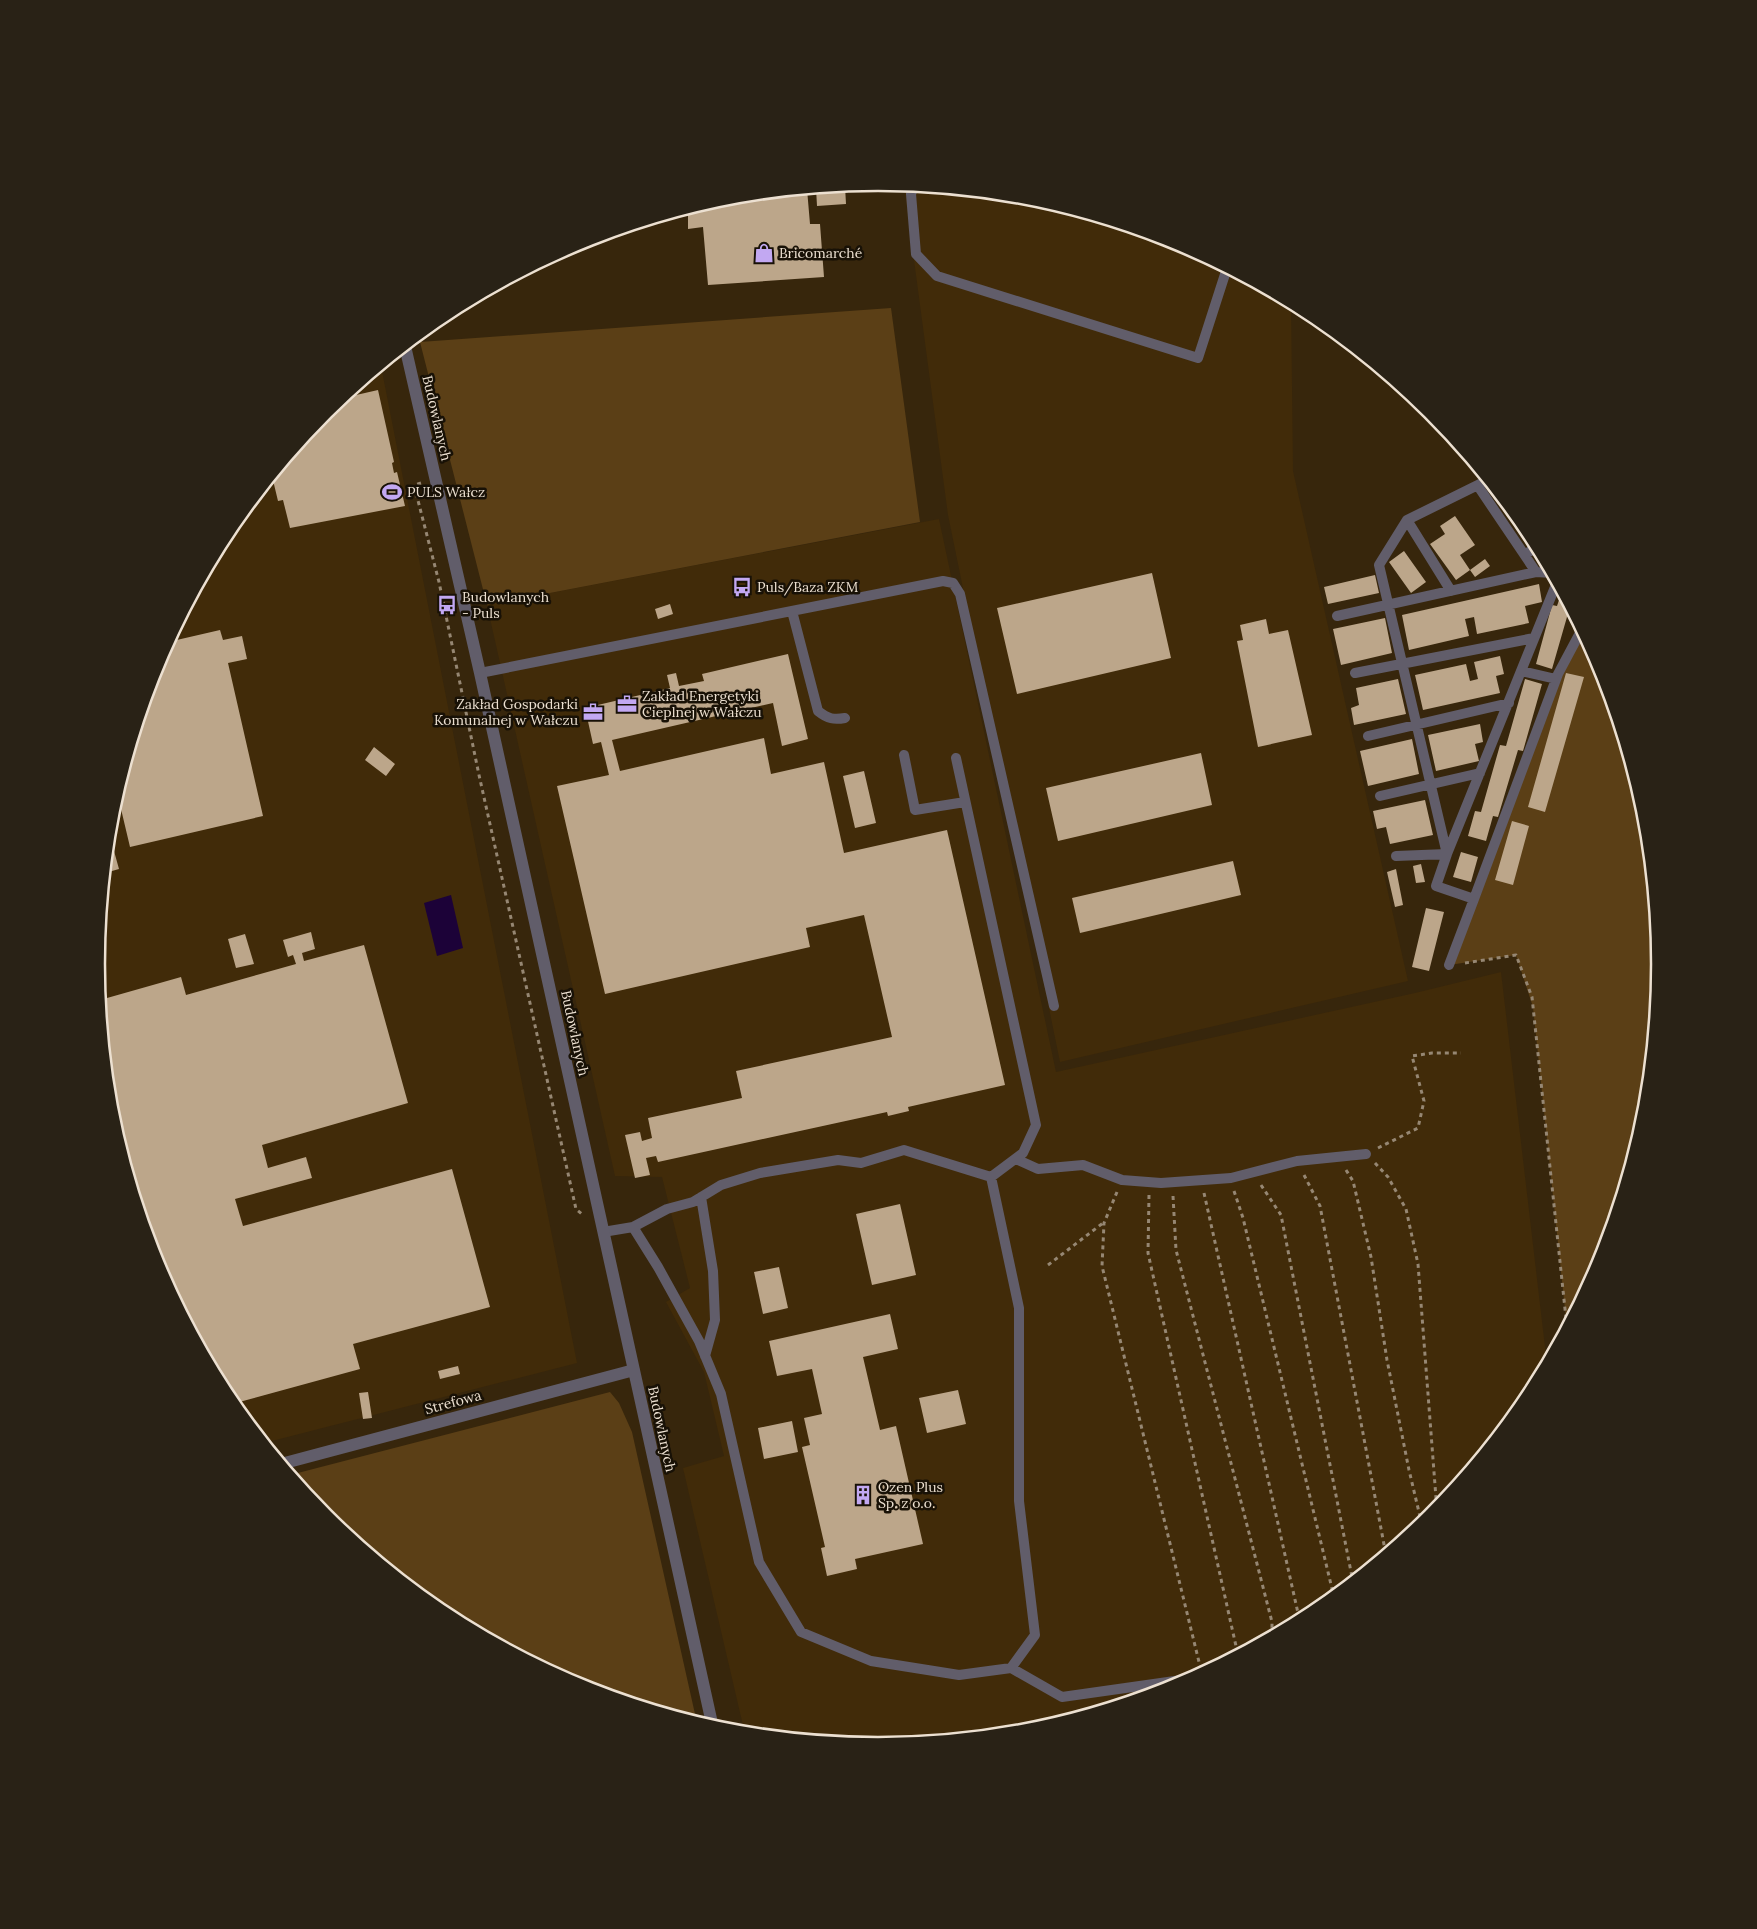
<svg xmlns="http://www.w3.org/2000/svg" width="1757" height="1929" font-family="Lora,serif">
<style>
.built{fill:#412b09}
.green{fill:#5b3f16}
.water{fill:#1c0238}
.building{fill:#bca68a}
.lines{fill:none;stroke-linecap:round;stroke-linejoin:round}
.path{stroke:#968773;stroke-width:3;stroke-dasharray:4 4;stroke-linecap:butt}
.lane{stroke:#615d6a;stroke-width:10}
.street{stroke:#615d6a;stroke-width:12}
.labels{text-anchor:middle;stroke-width:5;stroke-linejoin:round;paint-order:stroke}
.poi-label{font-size:14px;fill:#ece0d1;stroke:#181106;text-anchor:start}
.street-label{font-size:14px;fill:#ece0d1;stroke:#181106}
.rim{fill:none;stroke:#ece0d1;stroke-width:2.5}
</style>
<rect width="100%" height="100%" fill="#37260c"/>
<!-- built -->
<path class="built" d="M904 185 1031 197 1178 242 1291 302 1293 471 1408 981 1060 1062 948 515Z
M381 366 577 1363 264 1443 228 1399 156 1264 111 1117 96 965 111 812 156 665 228 530 326 411Z
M939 519 1056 1072 1415 993 1501 972 1547 1364 1529 1399 1431 1518 1313 1615 1178 1687 1031 1732 878 1747 745 1734 683 1468 724 1456 704 1372 666 1302 690 1288 662 1177 615 1176 487 605Z"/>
<!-- green -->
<path class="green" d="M891 308 920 522 487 605 420 342Z
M1582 630 1601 665 1646 812 1661 965 1646 1117 1601 1264 1567 1328 1533 1007 1516 955 1449 965 1556 679Z
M610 1392 619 1403 632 1432 697 1723 579 1687 444 1615 325 1517 290 1475Z"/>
<!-- water -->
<path class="water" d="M451 895 463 948 437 956 424 903Z"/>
<!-- building -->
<path class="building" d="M845 186 846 204 817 206 816 188Z
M807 189 810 224H820L824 277 708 285 703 227 688 229V209L726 197Z
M378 390 394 462 392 463 394 473 397 472 405 506 290 528 283 500 278 501 272 476 328 409 344 406 343 398Z
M1509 507H1510L1528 529 1525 531Z
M1455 516 1475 545 1460 555 1470 570 1456 580 1430 544 1445 534 1440 526Z
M1404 551 1426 582 1411 593 1389 562Z
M1485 559 1490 566 1475 577 1470 570Z
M1152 573 1171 658 1017 694 997 608Z
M1375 575 1379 593 1328 604 1324 587Z
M1539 584 1542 602 1525 606 1529 623 1477 634 1474 617 1465 619 1469 636 1409 650 1402 615Z
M1562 591 1572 610H1569L1552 669 1536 664 1552 605 1557 606Z
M670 604 673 614 658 619 655 609Z
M1385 618 1392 653 1341 665 1333 629Z
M1266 619 1269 634 1288 630 1312 735 1258 747 1237 641 1243 640 1240 625Z
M220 630 223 640 242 636 247 659 228 663 263 816 130 847 117 792 156 665 168 642Z
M788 654 808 739 782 746 773 703 612 740 620 771 764 738 771 774 824 762 844 853 947 830 1005 1085 908 1107 909 1111 888 1116 887 1112 658 1162 656 1156 646 1158 650 1175 635 1178 625 1135 640 1132 642 1141 652 1138 648 1118 742 1098 736 1071 892 1037 864 915 806 928 810 947 605 994 557 786 609 775 601 742 593 744 585 708 670 688 667 675 676 673 679 686 704 681 702 674Z
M1500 656 1504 674 1496 676 1500 693 1423 710 1415 675 1466 664 1470 681 1478 679 1474 662Z
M1566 673 1584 677 1545 812 1528 807Z
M1398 679 1406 714 1354 725 1351 708 1359 705 1356 688Z
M1525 679 1542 684 1523 751 1518 750 1498 817 1493 816 1486 841 1468 836 1475 811 1481 812 1500 745 1506 746Z
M1480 724 1483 742 1475 744 1479 761 1436 771 1428 735Z
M1412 739 1419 774 1368 786 1360 751Z
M374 747 395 764 386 776 365 760Z
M1201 753 1212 805 1058 841 1046 788Z
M864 771 876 823 855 828 843 776Z
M1425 800 1433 835 1390 844 1386 827 1377 829 1373 811Z
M1512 821 1529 826 1513 885 1495 880Z
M109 833 119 869 105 873 107 854Z
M1461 852 1478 857 1471 882 1453 877Z
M1233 861 1241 895 1080 933 1072 898Z
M1421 864 1425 882 1416 883 1413 866Z
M1396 869 1403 905 1395 907 1387 872Z
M1426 908 1444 912 1429 971 1412 967Z
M311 932 315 949 302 953 304 961 364 945 408 1103 262 1145 268 1168 306 1157 312 1178 235 1199 243 1226 452 1169 490 1307 353 1344 360 1369 232 1404 156 1264 111 1117 100 1000 181 977 186 995 296 964 293 955 288 957 283 940Z
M245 934 254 964 236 968 228 939Z
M900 1204 916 1275 872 1285 856 1214Z
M779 1267 788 1308 763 1314 754 1272Z
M890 1314 898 1349 863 1357 880 1430 896 1426 923 1544 855 1559 857 1569 827 1576 821 1548 825 1547 802 1447 810 1445 804 1418 822 1414 812 1369 777 1376 769 1341Z
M458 1366 460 1374 440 1379 438 1371Z
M958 1390 966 1424 927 1433 919 1398Z
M368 1392 372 1418 363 1419 359 1393Z
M792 1421 798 1452 764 1459 758 1428Z"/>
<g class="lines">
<!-- path -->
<path class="path" d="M421 483 414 485 439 582 479 775 576 1209 583 1215
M1465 963 1516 955 1532 997 1567 1328
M1378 1148 1418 1128 1424 1101 1412 1056 1432 1053H1461
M1375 1163 1388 1177 1406 1209 1418 1264 1437 1511
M1346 1170 1353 1181 1371 1257 1387 1360 1409 1470 1422 1525
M1304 1175 1320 1206 1386 1555
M1261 1185 1281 1215 1353 1582
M1234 1191 1243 1218 1334 1597
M1117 1192 1104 1223 1102 1266 1200 1666
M1204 1193 1300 1622
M1149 1195 1148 1253 1238 1655
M1173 1196 1176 1250 1272 1622V1637
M1048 1265 1103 1223"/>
<!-- lane -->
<path class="lane" d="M914 186 911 194 916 254 937 276 1198 358 1227 268
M1407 520 1451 591
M1525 555 1537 546
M1536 572 1552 573
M792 611 818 711C828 719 834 720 845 718
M1337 616 1536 572 1478 486
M1521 671 1556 679
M480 673 943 581 953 583 960 594 1054 1006
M1355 673 1534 638
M1368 736 1509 703
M904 755 915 810 965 802
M956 758 1036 1125 1023 1153 991 1177
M1380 796 1480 773
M1396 856 1447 854 1557 582
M1474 899 1558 674 1582 629
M1449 965 1474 899 1436 886 1447 854 1379 565 1407 520 1488 480
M1016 1159 1038 1169 1083 1165 1122 1180 1161 1183 1231 1178 1297 1161 1366 1154
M701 1197 713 1271 715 1320 705 1356
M633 1227 658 1267 699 1341 721 1394 759 1562 801 1632 871 1661 959 1675 1011 1668 1035 1635 1019 1501V1308L991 1177
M603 1232 633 1227 667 1209 693 1202 721 1185 760 1173 838 1160 861 1163 904 1150 991 1177
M1011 1668 1062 1697 1196 1678"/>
<!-- street -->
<path class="street" d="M405 346 480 673 713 1728
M281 1464 634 1370"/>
</g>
<!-- icons -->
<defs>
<symbol id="shop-bare" viewBox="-9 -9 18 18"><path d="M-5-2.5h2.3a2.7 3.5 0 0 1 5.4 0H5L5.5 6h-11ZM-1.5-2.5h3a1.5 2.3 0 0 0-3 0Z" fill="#c2a8f2" stroke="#181106" stroke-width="2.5" paint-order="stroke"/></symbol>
<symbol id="stadium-bare" viewBox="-9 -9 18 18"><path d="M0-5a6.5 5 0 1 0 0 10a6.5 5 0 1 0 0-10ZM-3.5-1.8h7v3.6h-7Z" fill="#c2a8f2" stroke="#181106" stroke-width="2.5" paint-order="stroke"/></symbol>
<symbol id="bus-bare" viewBox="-9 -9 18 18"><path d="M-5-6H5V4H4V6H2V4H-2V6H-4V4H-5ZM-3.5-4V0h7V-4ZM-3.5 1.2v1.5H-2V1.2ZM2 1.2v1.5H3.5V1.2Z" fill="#c2a8f2" stroke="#181106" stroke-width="2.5" paint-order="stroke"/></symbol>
<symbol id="office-bare" viewBox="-9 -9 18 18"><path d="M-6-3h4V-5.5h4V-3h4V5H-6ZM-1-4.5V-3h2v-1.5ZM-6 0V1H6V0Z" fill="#c2a8f2" stroke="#181106" stroke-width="2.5" paint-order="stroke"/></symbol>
<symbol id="building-bare" viewBox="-9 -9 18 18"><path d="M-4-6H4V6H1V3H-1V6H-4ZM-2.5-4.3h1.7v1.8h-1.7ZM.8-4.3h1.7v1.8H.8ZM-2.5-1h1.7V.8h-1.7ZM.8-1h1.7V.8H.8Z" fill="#c2a8f2" stroke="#181106" stroke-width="2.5" paint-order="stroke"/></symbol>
</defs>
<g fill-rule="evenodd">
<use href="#shop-bare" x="750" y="239" width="28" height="28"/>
<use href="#stadium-bare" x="378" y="478" width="28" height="28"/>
<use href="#bus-bare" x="728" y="573" width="28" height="28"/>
<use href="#bus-bare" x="433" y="591" width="28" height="28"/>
<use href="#office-bare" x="613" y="690" width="28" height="28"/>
<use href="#office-bare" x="579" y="698" width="28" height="28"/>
<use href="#building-bare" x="849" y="1481" width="28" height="28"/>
</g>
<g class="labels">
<!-- poi labels -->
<g class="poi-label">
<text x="779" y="258">Bricomarché</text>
<text x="407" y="497">PULS Wałcz</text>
<text x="757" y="592">Puls/Baza ZKM</text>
<text x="462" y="602">Budowlanych<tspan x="462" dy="16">- Puls</tspan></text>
<text x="642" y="701">Zakład Energetyki<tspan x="642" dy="16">Cieplnej w Wałczu</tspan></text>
<text x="578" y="709" text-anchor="end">Zakład Gospodarki<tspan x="578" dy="16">Komunalnej w Wałczu</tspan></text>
<text x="878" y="1492">Ozen Plus<tspan x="878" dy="16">Sp. z o.o.</tspan></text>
</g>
<!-- street labels -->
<g class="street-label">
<text transform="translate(437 418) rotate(77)" y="5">Budowlanych</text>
<text transform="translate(575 1033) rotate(78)" y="5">Budowlanych</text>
<text transform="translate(453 1402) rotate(-15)" y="5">Strefowa</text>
<text transform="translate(662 1429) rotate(78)" y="5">Budowlanych</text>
</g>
</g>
<!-- crop -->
<path d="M0 0H1757V1929H0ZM105 964a773 773 0 1 1 1546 0a773 773 0 1 1-1546 0Z" fill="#292216" fill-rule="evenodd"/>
<path class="rim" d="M105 964a773 773 0 1 1 1546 0a773 773 0 1 1-1546 0Z"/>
</svg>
